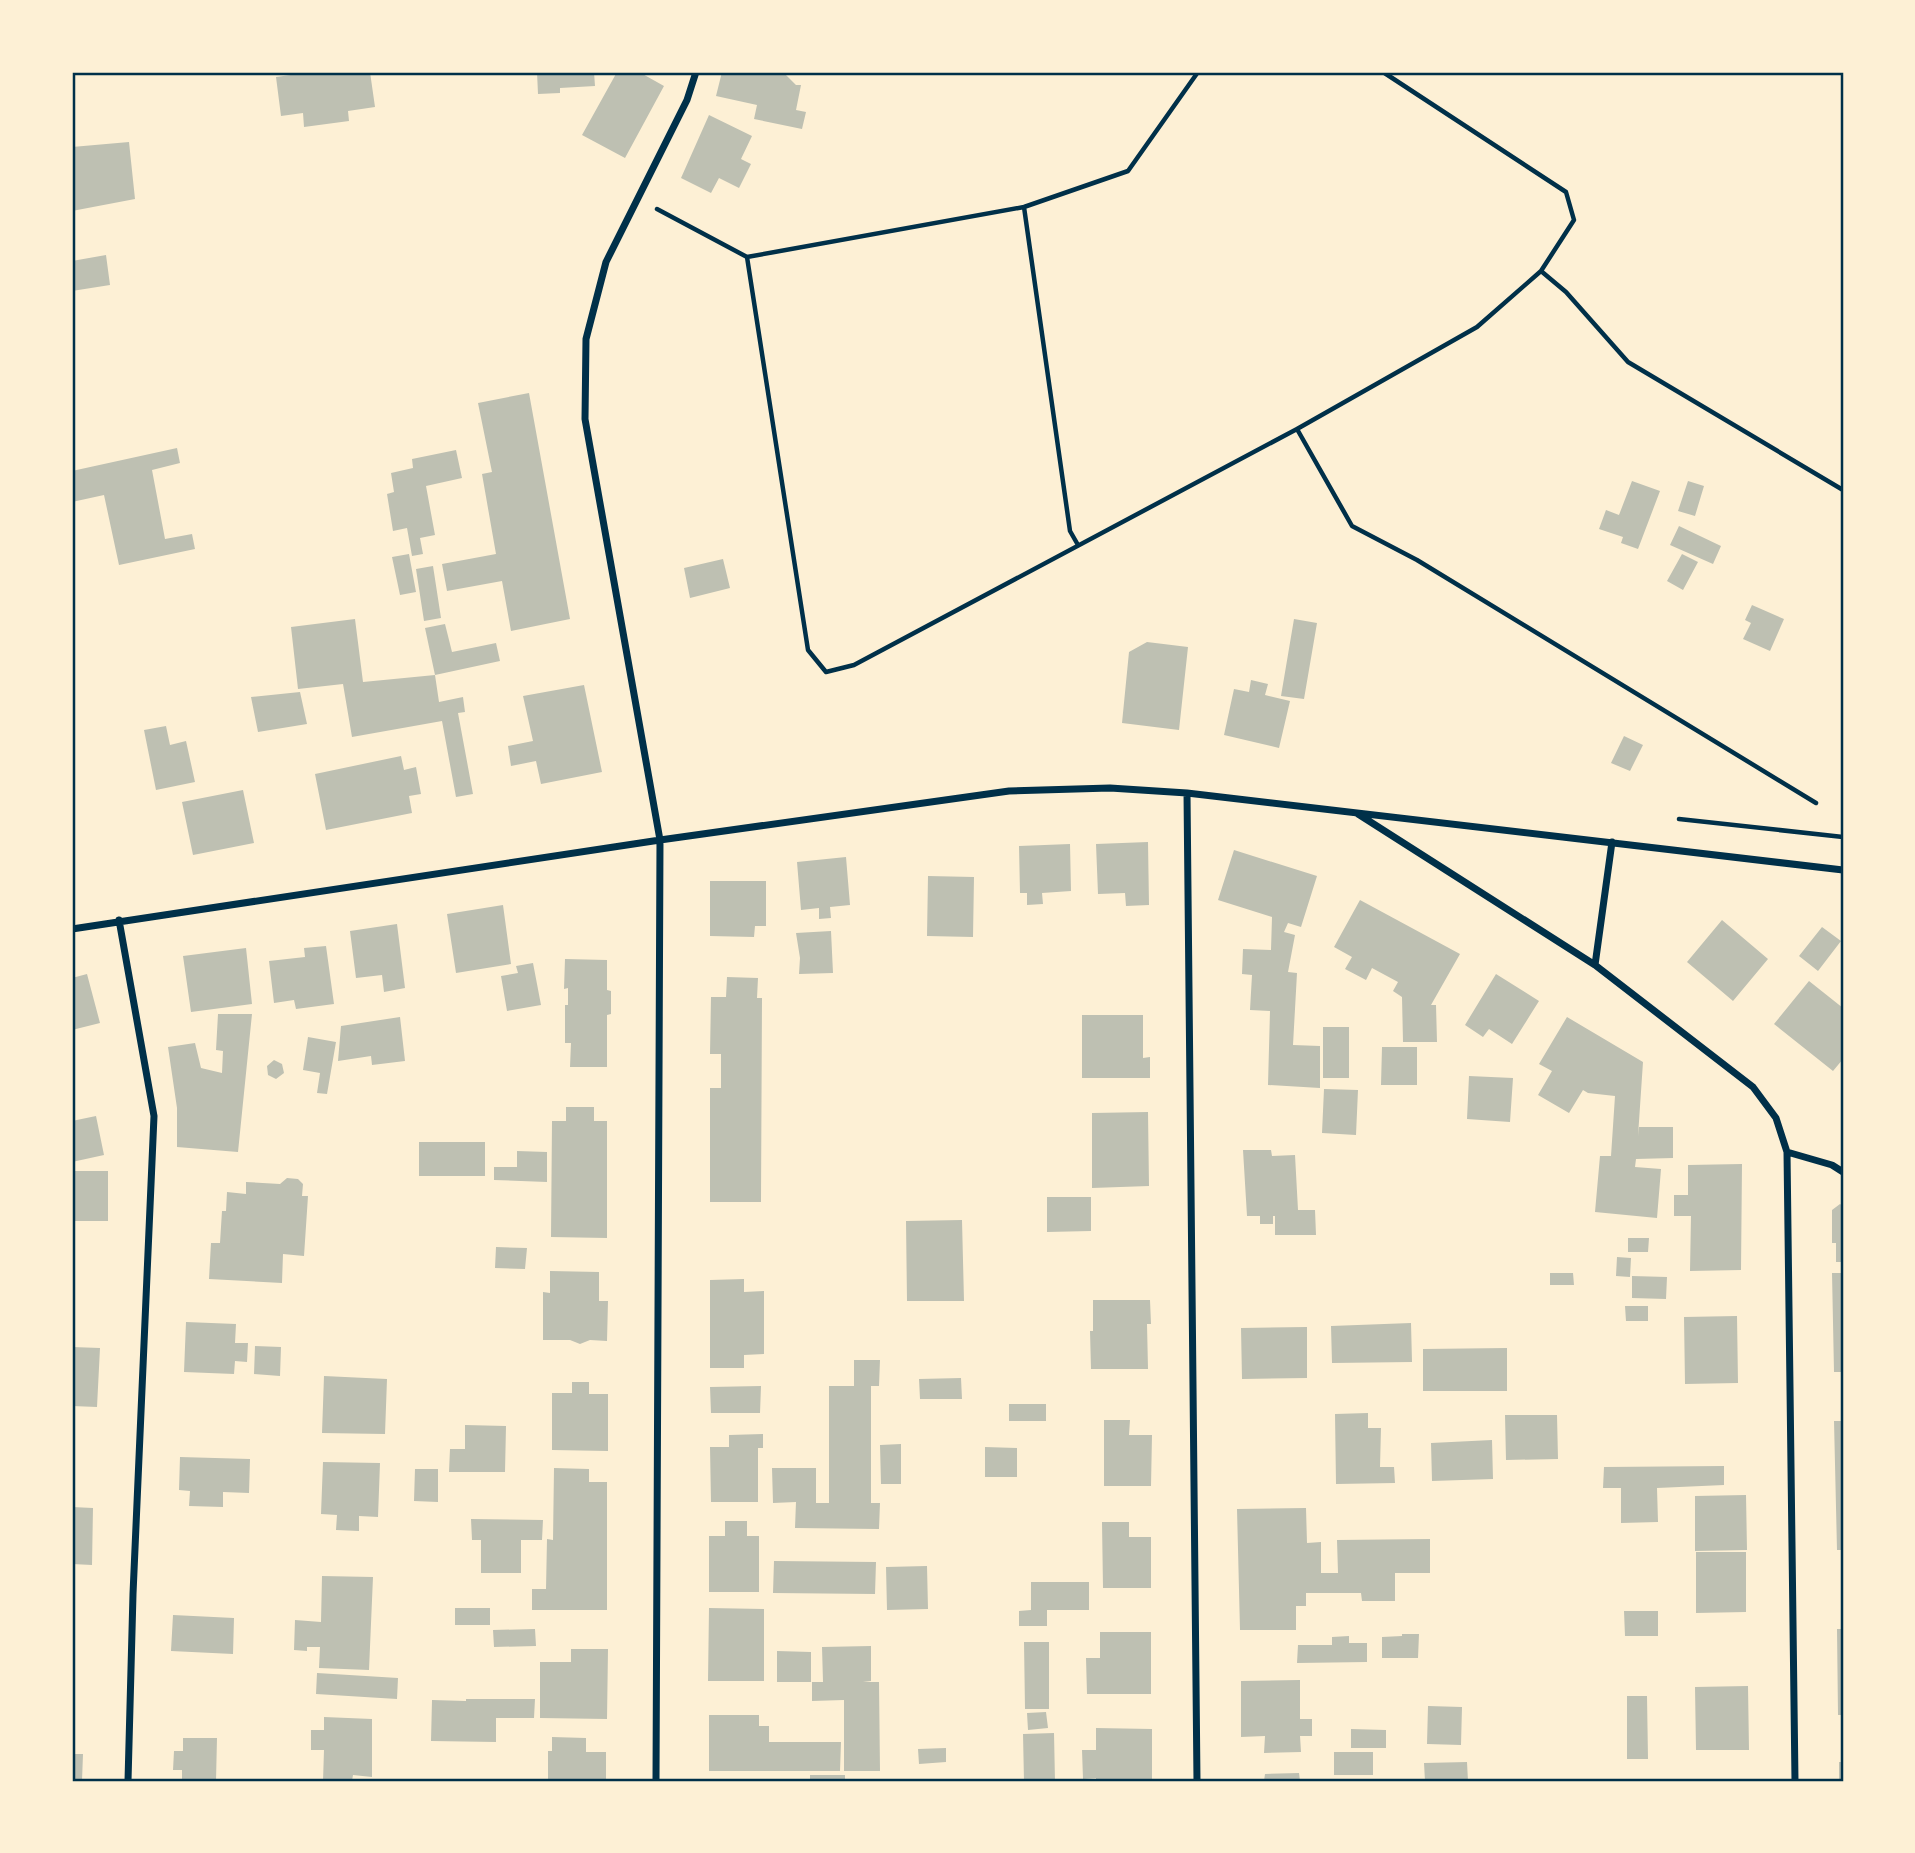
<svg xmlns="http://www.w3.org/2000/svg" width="1915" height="1853" font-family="'Fira Sans Condensed',sans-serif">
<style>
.building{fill:#bec0b2}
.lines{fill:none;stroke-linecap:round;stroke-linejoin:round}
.path{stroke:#003049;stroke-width:4.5}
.minor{stroke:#003049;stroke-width:7}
.neatline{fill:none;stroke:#003049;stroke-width:2.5}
</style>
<rect width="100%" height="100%" fill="#fdf0d5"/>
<!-- building -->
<path class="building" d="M298 72H370L375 107 348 111 349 121 304 127 303 113 281 116 276 77 298 74Z
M537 72H594L595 86 560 88V93L538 94Z
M617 72H639L664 86 625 158 582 135Z
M722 72H783L796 85H801L796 110 806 112 802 129 754 119 757 105 716 96Z
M709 115 752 136 741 159 751 164 739 188 719 178 711 193 681 178Z
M129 142 135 199 72 211V147Z
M106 255 110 285 72 291V261Z
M529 393 570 619 511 631 502 581 447 591 442 564 496 554 482 474 492 472 478 403Z
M177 448 180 463 152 470 165 539 192 534 195 549 119 565 104 495 72 502V471Z
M456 450 462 478 426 486 435 535 420 538 423 554 412 556 407 528 393 531 387 494 394 492 391 473 413 468 412 459Z
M1632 481 1660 491 1638 549 1621 543 1623 537 1599 529 1606 510 1619 515Z
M1688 481 1704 486 1695 516 1678 511Z
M1679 526 1721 546 1713 564 1670 545Z
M409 554 416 592 400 595 392 557Z
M1682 554 1698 562 1683 590 1667 581Z
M723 559 730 588 690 598 684 568Z
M433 566 441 618 424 621 416 569Z
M1752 605 1784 619 1770 651 1743 639 1751 623 1745 620Z
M355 619 363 682 435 675 439 702 463 697 465 712 458 713 473 794 456 797 442 721 352 737 343 684 298 689 291 627Z
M1294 619 1317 623 1304 699 1281 696Z
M445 624 452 652 496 643 500 661 435 675 425 628Z
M1147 642 1188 647 1179 730 1122 723 1129 652Z
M1251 680 1268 684 1265 695 1290 701 1279 748 1224 735 1234 689 1249 692Z
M584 685 602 772 541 784 536 761 511 766 508 746 533 741 523 696Z
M300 692 307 724 258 732 251 697Z
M166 726 170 745 186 741 195 782 156 790 144 730Z
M1624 736 1643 745 1630 771 1611 763Z
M401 756 404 770 416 767 421 794 409 796 412 813 326 830 315 774Z
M243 790 254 843 193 855 182 802Z
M1148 842 1149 905 1126 906 1125 893 1098 894 1096 844Z
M1070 844 1071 891 1042 893 1043 904 1027 905V893H1020L1019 846Z
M1234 850 1317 876 1301 927 1288 923 1284 932 1295 935 1288 972 1297 973 1293 1045 1320 1046V1088L1268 1085 1270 1011 1250 1010 1252 975 1242 974 1243 949 1271 950 1272 917 1218 900Z
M846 857 850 905 830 907 831 918 819 919V908L801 910 797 862Z
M928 876 974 877 973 937 927 936Z
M710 881H766V926H755L754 937 710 936Z
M1360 900 1460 954 1431 1005H1436L1437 1042H1403L1402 997 1393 991 1398 982 1372 968 1366 980 1345 969 1352 957 1334 947Z
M503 905 511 964 456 973 447 914Z
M1722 920 1768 959 1733 1001 1687 962Z
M397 924 405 988 384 992 382 975 356 978 350 931Z
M1822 927 1841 941 1818 971 1799 956Z
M831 931 833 973 799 974 800 958 796 933Z
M326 946 334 1004 296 1009 294 1000 274 1003 269 961 305 957 304 948Z
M246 948 252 1004 191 1012 183 956Z
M565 959 607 960V990L611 991V1014L607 1015V1067H570L571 1043H565V1005H568V988L564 989Z
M533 963 541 1005 507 1011 501 976 518 973 516 966Z
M87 974 100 1023 72 1030V978Z
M1496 974 1539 1001 1512 1044 1489 1029 1483 1037 1465 1025Z
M727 977 758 978 757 998H762L761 1202H710V1088H721V1054H710L711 997H726Z
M1809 981 1843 1008V1059L1833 1071 1774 1024Z
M218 1014H252L238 1152 177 1147V1108L168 1047 195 1043 201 1068 222 1073 223 1051 216 1050Z
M1082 1015H1143V1058L1150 1057V1078H1082Z
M400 1017 405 1061 372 1065 371 1056 338 1061 341 1026Z
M1567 1017 1643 1062 1638 1136 1639 1127H1673V1158L1636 1159 1635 1167 1661 1169 1657 1218 1595 1212 1600 1156H1611L1615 1096 1588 1093 1583 1090 1569 1113 1538 1095 1552 1071 1539 1064Z
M1323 1027H1349V1078H1323Z
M308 1037 336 1042 327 1094 317 1093 320 1073 303 1070Z
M1382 1047H1417V1085H1381Z
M274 1060 282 1064 284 1073 276 1079 268 1075 267 1066Z
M1469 1076 1513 1078 1510 1122 1467 1119Z
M1324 1089 1358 1090 1356 1135 1322 1133Z
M566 1107H594V1121H607V1238L551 1237 552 1121H566Z
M1148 1112 1149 1186 1092 1188V1113Z
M96 1116 104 1155 72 1162V1121Z
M419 1142H485V1176H419Z
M1243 1150H1271L1272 1156 1295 1155 1298 1210H1315L1316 1235H1275V1216H1273V1224H1260V1216H1247Z
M517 1151 547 1152V1182L494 1180V1167H517Z
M1742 1164 1741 1270 1690 1271 1691 1216H1674V1195H1688V1165Z
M72 1171H108V1221H72Z
M287 1178 298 1179 303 1184 302 1196H308L304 1256 283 1254 282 1283 209 1279 211 1243H220L222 1211H226L227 1192 246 1194V1182L280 1184Z
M1047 1197H1091V1231L1047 1232Z
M1840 1204 1843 1206V1262H1836V1243H1832V1210Z
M962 1220 964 1301H907L906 1221Z
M1628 1238H1649L1648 1252H1628Z
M496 1247 527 1248 525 1269 495 1268Z
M1617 1257 1631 1258 1630 1277 1616 1276Z
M550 1271 599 1272V1301H608L607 1341 590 1340 580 1344 570 1340H543V1292L550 1293Z
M1550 1273H1573L1574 1285H1550Z
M1832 1273H1843V1372H1834Z
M1632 1276 1667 1277 1666 1299 1632 1298Z
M744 1279V1292L764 1291V1354L744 1355V1368H710V1280Z
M1093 1300H1150L1151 1324H1147L1148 1369H1091L1090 1331H1093Z
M1625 1306H1648V1321H1626Z
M1737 1316 1738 1383 1685 1384 1684 1317Z
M186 1322 236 1324 235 1343H248L247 1362 235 1361 234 1374 184 1372Z
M1411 1323 1412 1362 1332 1363 1331 1326Z
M1307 1327V1378L1242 1379 1241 1328Z
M255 1346 281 1347 280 1376 254 1374Z
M72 1347 100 1348 97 1407 72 1406Z
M1507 1348V1391H1423V1349Z
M854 1360H880L879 1386H871V1503H880L879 1529 795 1528 796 1502 773 1503 772 1468H816V1503H829V1386H854Z
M324 1376 387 1379 385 1434 322 1433Z
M961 1378 962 1399H920L919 1379Z
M572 1382H589V1394H608V1451L552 1450V1393H572Z
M761 1386 760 1413H711L710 1387Z
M1009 1404H1046V1421H1009Z
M1368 1413V1428H1381L1380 1467H1394L1395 1483 1336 1484 1335 1414Z
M1505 1415H1557L1558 1459 1506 1460Z
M1104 1420H1130L1129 1435H1152L1151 1486H1104Z
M1834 1421H1843V1550H1837Z
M465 1425 506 1426 505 1472H449L450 1449H465Z
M763 1434V1448H758V1502H711L710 1447H729V1435Z
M1492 1440 1493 1479 1432 1481 1431 1443Z
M901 1444V1484H881L880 1445Z
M985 1447 1017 1448V1477H985Z
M180 1457 250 1459 249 1493 223 1492V1507L189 1506 190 1491 179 1490Z
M323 1462 380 1463 378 1517 359 1516V1531L336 1530 337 1515 321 1514Z
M1724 1466V1485L1657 1488 1658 1522 1621 1523V1488H1603L1604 1467Z
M554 1468 589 1469V1482H607V1610H532V1589H546L547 1539 553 1540Z
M415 1469H438V1502L414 1501Z
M1746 1495 1747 1550 1695 1551V1496Z
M72 1507 93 1508 92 1565 72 1564Z
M1306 1508 1307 1543 1321 1542V1573H1338L1337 1540 1430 1539V1573H1395V1601H1362L1361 1593H1306V1606H1296V1630H1240L1237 1509Z
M471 1519 543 1520 542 1540H521V1573H481V1540H472Z
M725 1521H747V1536H759V1592H709V1536H725Z
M1102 1522H1129V1537H1151V1588H1103Z
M1696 1552H1746V1612L1696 1613Z
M774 1561 876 1562 875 1594 773 1593Z
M927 1566 928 1609 887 1610 886 1567Z
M322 1576 373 1577 369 1670 319 1668 320 1647H307V1651L294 1650 295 1620 321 1622Z
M1031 1582H1089V1610H1047V1626H1019V1611L1031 1610Z
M455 1608H490V1625H455Z
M709 1608 764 1609V1681H708Z
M1624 1611H1658V1636H1625Z
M173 1615 234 1618 233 1654 171 1651Z
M535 1629 536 1646 494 1647 493 1630Z
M1837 1629H1843V1715H1838Z
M1100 1632H1151V1694H1087L1086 1658H1100Z
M1402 1634H1419L1418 1658H1382V1637L1402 1636Z
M1349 1636V1643H1367V1662L1297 1663 1298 1645H1332V1637Z
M1024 1642H1049V1709H1025Z
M871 1646V1681L863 1682H879L880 1771H844V1700L812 1701V1682H823L822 1647Z
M571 1649H608L607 1719 540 1718V1662H571Z
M777 1651 811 1652V1682H777Z
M317 1673 398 1678 397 1699 316 1694Z
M1300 1680V1719H1312V1736H1300L1301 1752 1264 1753 1265 1736 1241 1737V1681Z
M1748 1686 1749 1750H1696L1695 1687Z
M1627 1696H1647L1648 1759H1627Z
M466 1699H535L534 1718H496V1742L431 1741 432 1700 466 1701Z
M1428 1706 1462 1707 1461 1745 1427 1744Z
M1046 1712 1048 1728 1028 1730 1027 1713Z
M709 1715H759V1726H769V1742H841L840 1771H709Z
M324 1717 372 1719V1777L353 1775 352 1781H323L324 1750H311V1730H324Z
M1096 1728 1152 1729V1781H1096V1778L1083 1779 1082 1750H1096Z
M1351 1729 1386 1730V1748H1351Z
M1054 1733 1055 1781H1024L1023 1734Z
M552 1737 586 1738V1752H606V1781H548V1751H552Z
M183 1738H217L216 1781H182V1770H173L174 1751H183Z
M946 1748V1762L919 1764 918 1749Z
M1334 1752H1373V1775H1334Z
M72 1754H83L82 1781H72Z
M1467 1762 1468 1781H1425L1424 1763Z
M1839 1762H1843V1781H1839Z
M1299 1773 1300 1781H1264L1265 1774Z
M810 1775H845V1781H810Z"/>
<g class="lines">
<!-- path -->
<path class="path" d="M1024 207 1070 531 1078 545
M657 209 747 257 1024 207 1128 171 1198 72
M747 257 808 650 826 672 854 665 1297 429 1477 327 1541 271 1574 220 1566 192 1383 72
M1541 271 1566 292 1628 362 1843 490
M1297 429 1352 526 1417 560 1816 803
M1679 819 1843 837"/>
<!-- minor -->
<path class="minor" d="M1187 793 1197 1781
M1358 814 1595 965 1753 1087 1776 1118 1787 1152 1832 1165 1843 1172
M119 920 154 1116 133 1594 128 1781
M72 929 660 840 1009 791 1110 788 1187 793 1843 870
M1595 965 1612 842
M1787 1152 1795 1781
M656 1781 660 840 585 419 586 339 606 262 687 100 696 72"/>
</g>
<!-- border -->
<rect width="1915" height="1853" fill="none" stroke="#fdf0d5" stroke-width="147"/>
<rect x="74" y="74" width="1768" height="1706" class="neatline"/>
</svg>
